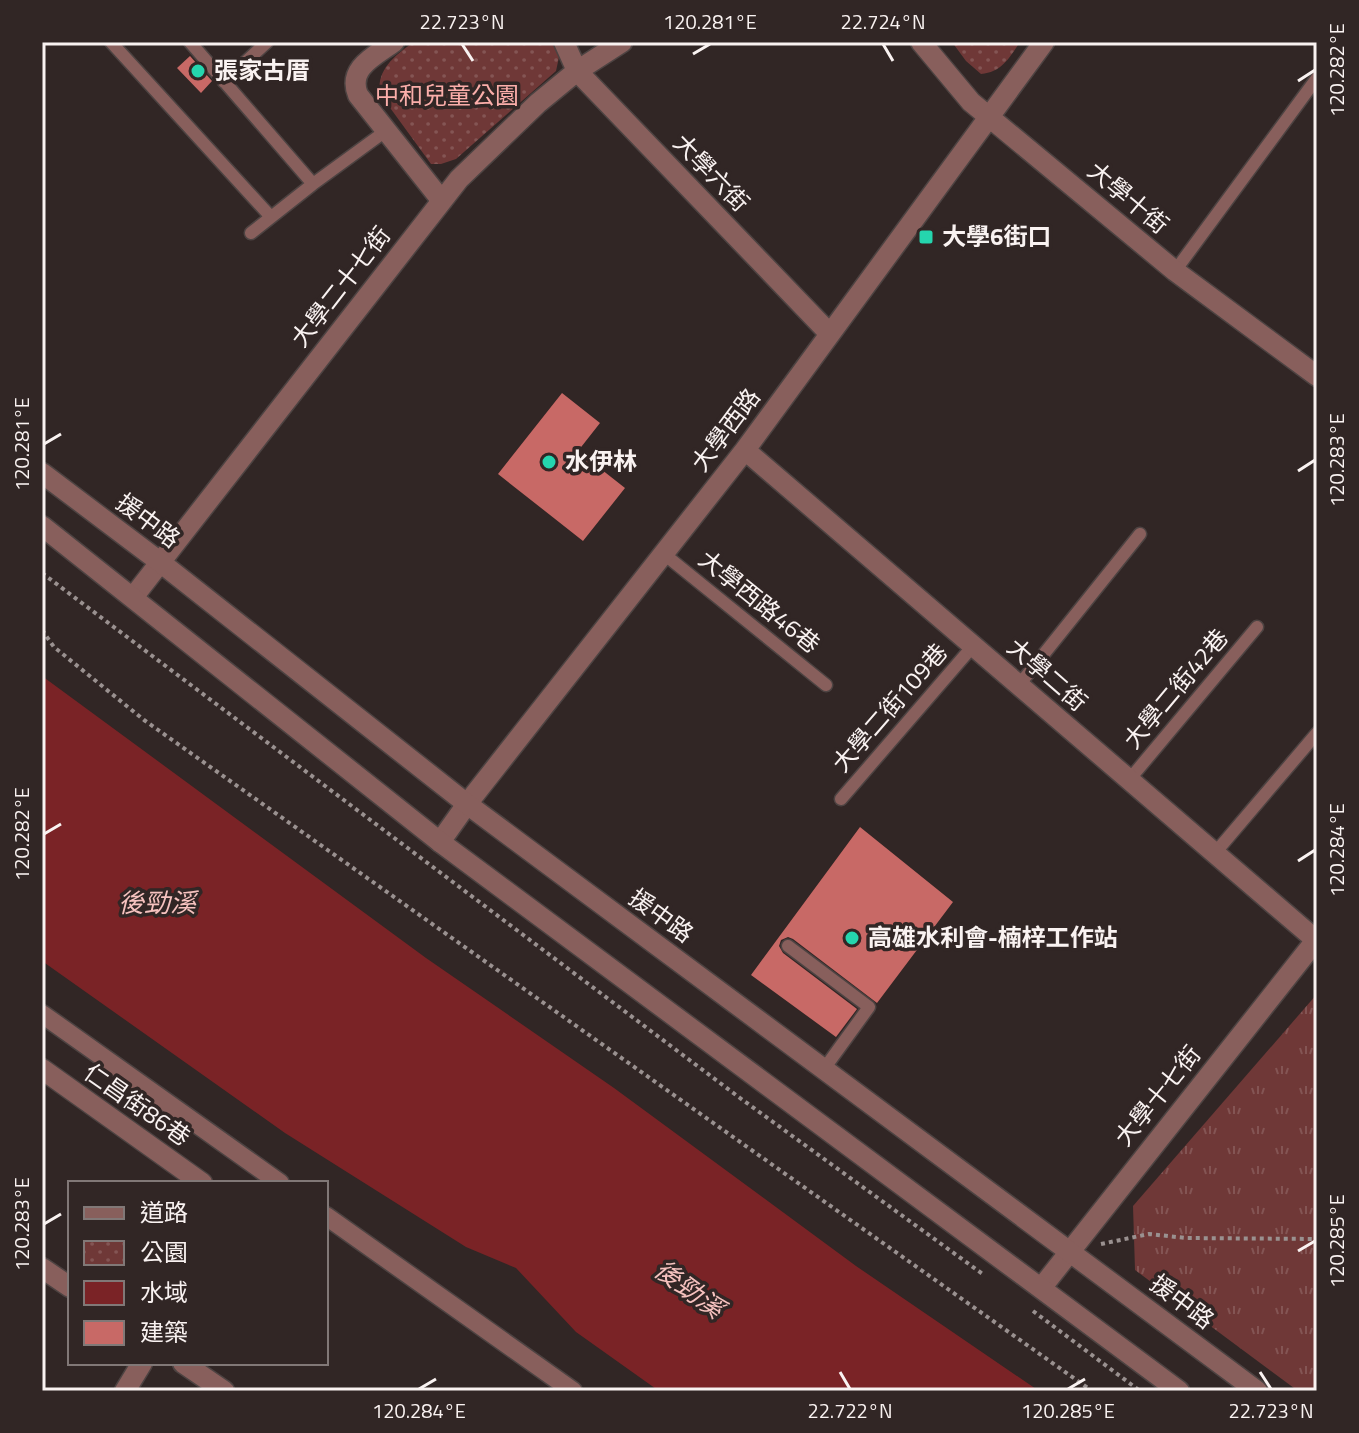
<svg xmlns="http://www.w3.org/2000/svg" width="1359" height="1433" font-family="'Titillium Web','Noto Sans TC',sans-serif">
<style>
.grass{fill:url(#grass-tufts)}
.park{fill:url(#park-dots)}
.water{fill:#7a2326}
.building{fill:#c86966}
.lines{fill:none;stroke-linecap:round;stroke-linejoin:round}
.service-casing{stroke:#4d4342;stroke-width:15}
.pedestrian-casing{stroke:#4d4342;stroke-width:21}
.minor-casing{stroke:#4d4342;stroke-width:23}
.tertiary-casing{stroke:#4d4342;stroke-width:23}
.path{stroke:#9a9190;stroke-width:4;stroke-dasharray:4 4;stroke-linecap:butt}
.service{stroke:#885f5c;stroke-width:12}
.pedestrian{stroke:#885f5c;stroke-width:18}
.minor{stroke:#885f5c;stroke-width:20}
.tertiary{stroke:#885f5c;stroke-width:20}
.ticks{fill:none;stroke:#f9f2f1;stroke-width:3}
.poi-dot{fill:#25d5ae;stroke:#312625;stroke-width:3}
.labels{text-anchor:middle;stroke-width:7;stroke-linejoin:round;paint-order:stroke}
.poi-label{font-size:24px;font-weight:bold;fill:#f9f2f1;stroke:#312625;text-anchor:start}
.park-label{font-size:24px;fill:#fbaeaa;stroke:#312625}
.street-label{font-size:24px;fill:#f9f2f1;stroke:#312625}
.water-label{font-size:26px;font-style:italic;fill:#f6c2bf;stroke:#312625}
.neatline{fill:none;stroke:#f9f2f1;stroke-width:3}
.ticks-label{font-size:20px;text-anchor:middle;fill:#f9f2f1}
</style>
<defs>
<pattern id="grass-tufts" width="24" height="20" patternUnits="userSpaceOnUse" patternTransform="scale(2)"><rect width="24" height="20" fill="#6f3837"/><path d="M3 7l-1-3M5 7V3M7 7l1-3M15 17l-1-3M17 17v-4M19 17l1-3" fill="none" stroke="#845554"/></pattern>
<pattern id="park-dots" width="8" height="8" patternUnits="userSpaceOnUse" patternTransform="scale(2)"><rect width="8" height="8" fill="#6f3837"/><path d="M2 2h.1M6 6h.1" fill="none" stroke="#845554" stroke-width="1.8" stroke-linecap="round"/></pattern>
</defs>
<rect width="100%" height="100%" fill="#312625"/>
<!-- grass -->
<path class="grass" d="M1317 994V1391H1298L1135 1270 1133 1206Z"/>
<!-- park -->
<path class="park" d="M414 42H552L559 57 556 71 456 159 441 164H431L380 94C376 70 395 55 414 42Z
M952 42H1020C1009 58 1002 72 981 74L966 61Z"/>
<!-- water -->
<path class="water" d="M42 676 426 958 614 1088 856 1266 1039 1391H659L576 1332 516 1268 466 1247 285 1133 42 961Z"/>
<!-- building -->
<path class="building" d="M190 56 212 81 201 93 177 68Z
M562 393 600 423 578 451 625 488 583 541 498 474Z
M860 827 953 902 877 1003 793 939 788 937 781 940 779 946 783 953 857 1009 836 1037 751 975Z"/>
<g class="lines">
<defs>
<path id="service" d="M111 42 271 217
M190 42 313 184
M224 82 267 42
M251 233 313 184 387 130
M1175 271 1317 78
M664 554 826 685
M1019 685 1140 534
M1129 780 1257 627
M841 799 973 646
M1215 853 1317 733
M788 946 869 1007 824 1069"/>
<path id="pedestrian" d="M42 1014 280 1183
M326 1216 573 1391"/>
<path id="minor" d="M394 42C375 56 347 68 358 95L442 201
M564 42 577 71 830 334
M921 42 971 102 1175 271 1317 376
M745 450 1316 940
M134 596 459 179 538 103 577 71 622 42
M440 842 467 804 745 450 1044 42
M42 1069 202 1183
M42 1268 70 1287
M1042 1287 1317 939
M183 1363 224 1391
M125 1391 142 1363"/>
<path id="tertiary" d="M42 473 160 562 467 804 1257 1391
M42 526 440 842 1179 1391"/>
</defs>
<!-- service casing -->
<use href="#service" class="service-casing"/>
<!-- pedestrian casing -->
<use href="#pedestrian" class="pedestrian-casing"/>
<!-- minor casing -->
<use href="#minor" class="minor-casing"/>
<!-- tertiary casing -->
<use href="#tertiary" class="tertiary-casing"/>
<!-- path -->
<path class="path" d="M42 573 740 1098 984 1275
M42 630 54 647 144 720 1092 1391
M1101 1244 1149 1234 1186 1238 1317 1239
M1033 1311 1140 1391"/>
<!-- service -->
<use href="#service" class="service"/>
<!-- pedestrian -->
<use href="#pedestrian" class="pedestrian"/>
<!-- minor -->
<use href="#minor" class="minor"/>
<!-- tertiary -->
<use href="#tertiary" class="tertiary"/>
</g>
<!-- ticks -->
<path class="ticks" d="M462 44 473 61M883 44 893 61M693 54 710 44M1298 81 1315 70M44 444 61 434M1298 471 1315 460M44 834 61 824M1298 861 1315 850M44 1224 61 1214M1298 1251 1315 1241M840 1372 850 1389M1260 1372 1271 1389M419 1389 436 1379M1068 1389 1085 1379"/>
<!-- markers -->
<g class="poi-dot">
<circle cx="198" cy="71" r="8"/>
<rect x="918" y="229" width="16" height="16" rx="4"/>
<circle cx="549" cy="462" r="8"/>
<circle cx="852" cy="938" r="8"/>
</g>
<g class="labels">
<!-- poi labels -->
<g class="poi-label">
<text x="214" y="79">張家古厝</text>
<text x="942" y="245">大學6街口</text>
<text x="565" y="470">水伊林</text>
<text x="868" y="946">高雄水利會-楠梓工作站</text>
</g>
<!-- park labels -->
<g class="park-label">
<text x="447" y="104">中和兒童公園</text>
</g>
<!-- street labels -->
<g class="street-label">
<text transform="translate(711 173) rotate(46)" y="8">大學六街</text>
<text transform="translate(1128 198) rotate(40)" y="8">大學十街</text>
<text transform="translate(341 287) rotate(-52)" y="8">大學二十七街</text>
<text transform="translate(726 430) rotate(-53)" y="8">大學西路</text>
<text transform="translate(148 521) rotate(37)" y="8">援中路</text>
<text transform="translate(759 602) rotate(39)" y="8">大學西路46巷</text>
<text transform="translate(1047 675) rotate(41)" y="8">大學二街</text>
<text transform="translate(1176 689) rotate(-50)" y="8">大學二街42巷</text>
<text transform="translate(890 708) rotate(-49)" y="8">大學二街109巷</text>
<text transform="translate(661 916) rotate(36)" y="8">援中路</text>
<text transform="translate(1158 1096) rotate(-51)" y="8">大學十七街</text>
<text transform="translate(137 1105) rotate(35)" y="8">仁昌街86巷</text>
<text transform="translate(1182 1302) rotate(37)" y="8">援中路</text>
</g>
<!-- water labels -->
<g class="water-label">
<text x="157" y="912">後勁溪</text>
<text transform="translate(689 1289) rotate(36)" y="9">後勁溪</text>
</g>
</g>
<!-- border -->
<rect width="1359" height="1433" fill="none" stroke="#312625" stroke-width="88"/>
<!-- legend -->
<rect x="68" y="1181" width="260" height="184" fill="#312625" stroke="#817877" stroke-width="2"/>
<rect x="84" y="1207" width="40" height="12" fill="#885f5c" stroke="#817877" stroke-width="2"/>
<text x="140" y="1221" font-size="24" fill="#f9f2f1">道路</text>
<rect x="84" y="1241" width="40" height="24" fill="url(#park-dots)" stroke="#817877" stroke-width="2"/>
<text x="140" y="1261" font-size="24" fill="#f9f2f1">公園</text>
<rect x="84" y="1281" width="40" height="24" fill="#7a2326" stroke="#817877" stroke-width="2"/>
<text x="140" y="1301" font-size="24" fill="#f9f2f1">水域</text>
<rect x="84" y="1321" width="40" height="24" fill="#c86966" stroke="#817877" stroke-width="2"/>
<text x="140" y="1341" font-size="24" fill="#f9f2f1">建築</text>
<rect x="44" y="44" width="1271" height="1345" class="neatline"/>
<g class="ticks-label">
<text x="462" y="29">22.723°N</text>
<text x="710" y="29">120.281°E</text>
<text x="883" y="29">22.724°N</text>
<text transform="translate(1337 70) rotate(-90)" y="7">120.282°E</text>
<text transform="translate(22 444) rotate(-90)" y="7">120.281°E</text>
<text transform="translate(1337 460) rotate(-90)" y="7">120.283°E</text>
<text transform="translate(22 834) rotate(-90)" y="7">120.282°E</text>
<text transform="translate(1337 850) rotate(-90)" y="7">120.284°E</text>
<text transform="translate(22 1224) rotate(-90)" y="7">120.283°E</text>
<text transform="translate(1337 1241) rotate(-90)" y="7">120.285°E</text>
<text x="419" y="1418">120.284°E</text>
<text x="850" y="1418">22.722°N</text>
<text x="1068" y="1418">120.285°E</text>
<text x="1271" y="1418">22.723°N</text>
</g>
</svg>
